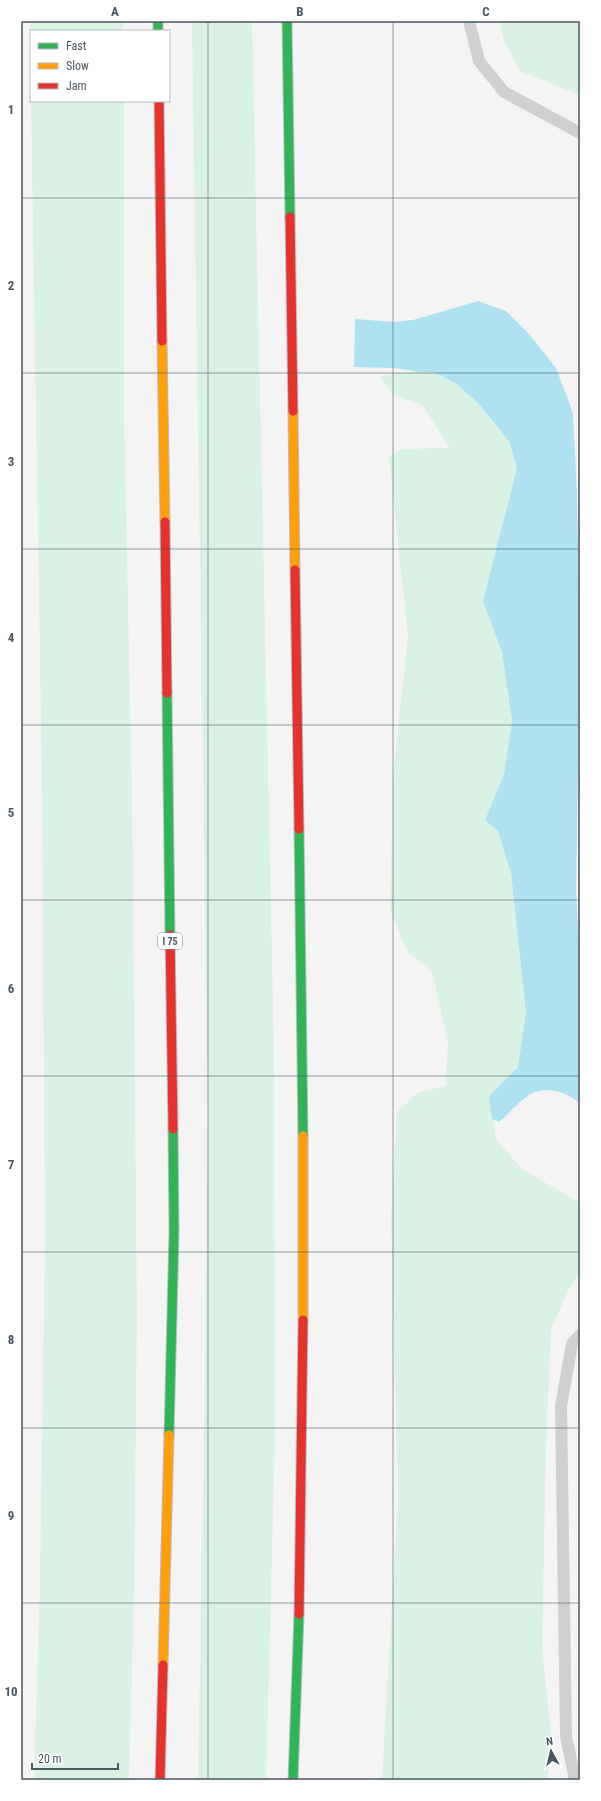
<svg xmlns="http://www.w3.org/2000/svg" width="601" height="1801" font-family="'Roboto Condensed',sans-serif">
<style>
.green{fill:#d9f2e3}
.water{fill:#aee2f0}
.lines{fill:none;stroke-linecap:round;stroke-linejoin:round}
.fast-casing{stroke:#b9bec3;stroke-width:11}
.slow-casing{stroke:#b9bec3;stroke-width:11}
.jam-casing{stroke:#b9bec3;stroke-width:11}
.lane{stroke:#ced0d2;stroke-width:12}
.fast{stroke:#30b455;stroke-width:9}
.slow{stroke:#ff9f0a;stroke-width:9}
.jam{stroke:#e5322d;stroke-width:9}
.grid{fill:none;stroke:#4a5661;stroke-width:1;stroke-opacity:0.55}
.labels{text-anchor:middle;stroke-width:4;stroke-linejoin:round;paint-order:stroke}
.shield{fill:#fff;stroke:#808990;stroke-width:1}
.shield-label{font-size:10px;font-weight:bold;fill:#4a5661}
.neatline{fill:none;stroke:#4a5661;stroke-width:1.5}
.grid-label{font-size:13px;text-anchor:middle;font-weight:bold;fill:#4a5661}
</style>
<rect width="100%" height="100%" fill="#f4f4f4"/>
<!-- green -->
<path class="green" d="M30 21H123V31H31V91Z
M192 21H252L274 1053 275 1437 266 1780H198L205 1370 208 1113Z
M499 21H580V95L520 71 504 41Z
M31 101H124V417L132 796 137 1314 134 1592 129 1780H34L40 1583 45 1238 42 785Z
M410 372H433L455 383 478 403 509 441 517 468 483 601 502 652 512 721 504 774 485 820 498 831 511 873 526 1012 518 1067 489 1096 496 1139 522 1169 580 1203V1272L569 1289 551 1329 546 1447 542 1647 551 1734 547 1780H382L398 1498 391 1217 397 1112 417 1093 445 1086 448 1044 432 971 408 953 390 910 393 777 408 636 389 457 403 449 450 448 423 406 393 394 379 376Z"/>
<!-- water -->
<path class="water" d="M478 301 506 311 529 334 556 368 573 413 577 495 580 645 576 892 580 962V1103C567 1093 547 1085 531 1094 522 1098 508 1115 499 1122L492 1119 489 1096 518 1067 526 1012 511 873 498 831 485 820 504 774 512 721 502 652 483 601 517 468 509 441 478 403 455 383 433 372H420L394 368 354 367 355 319 394 322 413 320Z"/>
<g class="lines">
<defs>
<path id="fast" d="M158 21V31
M287 21 290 217
M167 693 170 935
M299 829 303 1136
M169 1435 174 1232 173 1129
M293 1780 299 1614"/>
<path id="slow" d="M162 341 165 522
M293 411 295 570
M303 1136V1320
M163 1665 169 1435"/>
<path id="jam" d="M159 101 162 341
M290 217 293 411
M165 522 167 693
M295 570 299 829
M170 935 173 1129
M299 1614 303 1320
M160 1780 163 1665"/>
</defs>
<!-- fast casing -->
<use href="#fast" class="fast-casing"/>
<!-- slow casing -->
<use href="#slow" class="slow-casing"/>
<!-- jam casing -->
<use href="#jam" class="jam-casing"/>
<!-- lane -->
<path class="lane" d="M469 21 479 61 504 92 580 133
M575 1780 566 1736 561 1406 572 1344 580 1335"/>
<!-- fast -->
<use href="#fast" class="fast"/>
<!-- slow -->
<use href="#slow" class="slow"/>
<!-- jam -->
<use href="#jam" class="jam"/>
</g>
<!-- grid -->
<path class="grid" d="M208 21V1780M393 21V1780M21 198H580M21 373H580M21 549H580M21 725H580M21 900H580M21 1076H580M21 1252H580M21 1428H580M21 1603H580"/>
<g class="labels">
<!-- shield labels -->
<rect class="shield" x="158" y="933" width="24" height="16" rx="3"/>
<g class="shield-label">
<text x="170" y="945">I 75</text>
</g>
</g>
<!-- border -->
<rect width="601" height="1801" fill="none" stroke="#ffffff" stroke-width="44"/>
<!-- legend -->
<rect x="30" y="30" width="140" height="72" fill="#ffffff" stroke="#b7bbc0"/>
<rect x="38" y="43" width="20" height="6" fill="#30b455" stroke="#b7bbc0"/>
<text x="66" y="50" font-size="12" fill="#4a5661">Fast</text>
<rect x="38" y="63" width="20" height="6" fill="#ff9f0a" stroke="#b7bbc0"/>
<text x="66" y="70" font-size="12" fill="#4a5661">Slow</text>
<rect x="38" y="83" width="20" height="6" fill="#e5322d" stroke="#b7bbc0"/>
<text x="66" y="90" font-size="12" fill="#4a5661">Jam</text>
<!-- north arrow -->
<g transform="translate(551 1751) rotate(352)" stroke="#ffffff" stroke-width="3" paint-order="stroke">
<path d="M0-3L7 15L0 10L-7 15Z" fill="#4a5661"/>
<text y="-6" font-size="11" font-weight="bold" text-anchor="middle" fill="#4a5661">N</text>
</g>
<!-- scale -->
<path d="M32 1763v6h86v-6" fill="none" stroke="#4a5661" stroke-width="2"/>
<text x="38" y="1763" font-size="12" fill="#4a5661" stroke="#ffffff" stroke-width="3" paint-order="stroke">20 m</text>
<rect x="22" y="22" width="557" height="1757" class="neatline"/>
<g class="grid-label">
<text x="115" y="16">A</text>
<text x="300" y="16">B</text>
<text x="486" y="16">C</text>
<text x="11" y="114">1</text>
<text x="11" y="290">2</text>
<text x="11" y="466">3</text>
<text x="11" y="642">4</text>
<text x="11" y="817">5</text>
<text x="11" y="993">6</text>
<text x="11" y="1169">7</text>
<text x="11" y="1344">8</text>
<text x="11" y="1520">9</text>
<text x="11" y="1696">10</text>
</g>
</svg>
